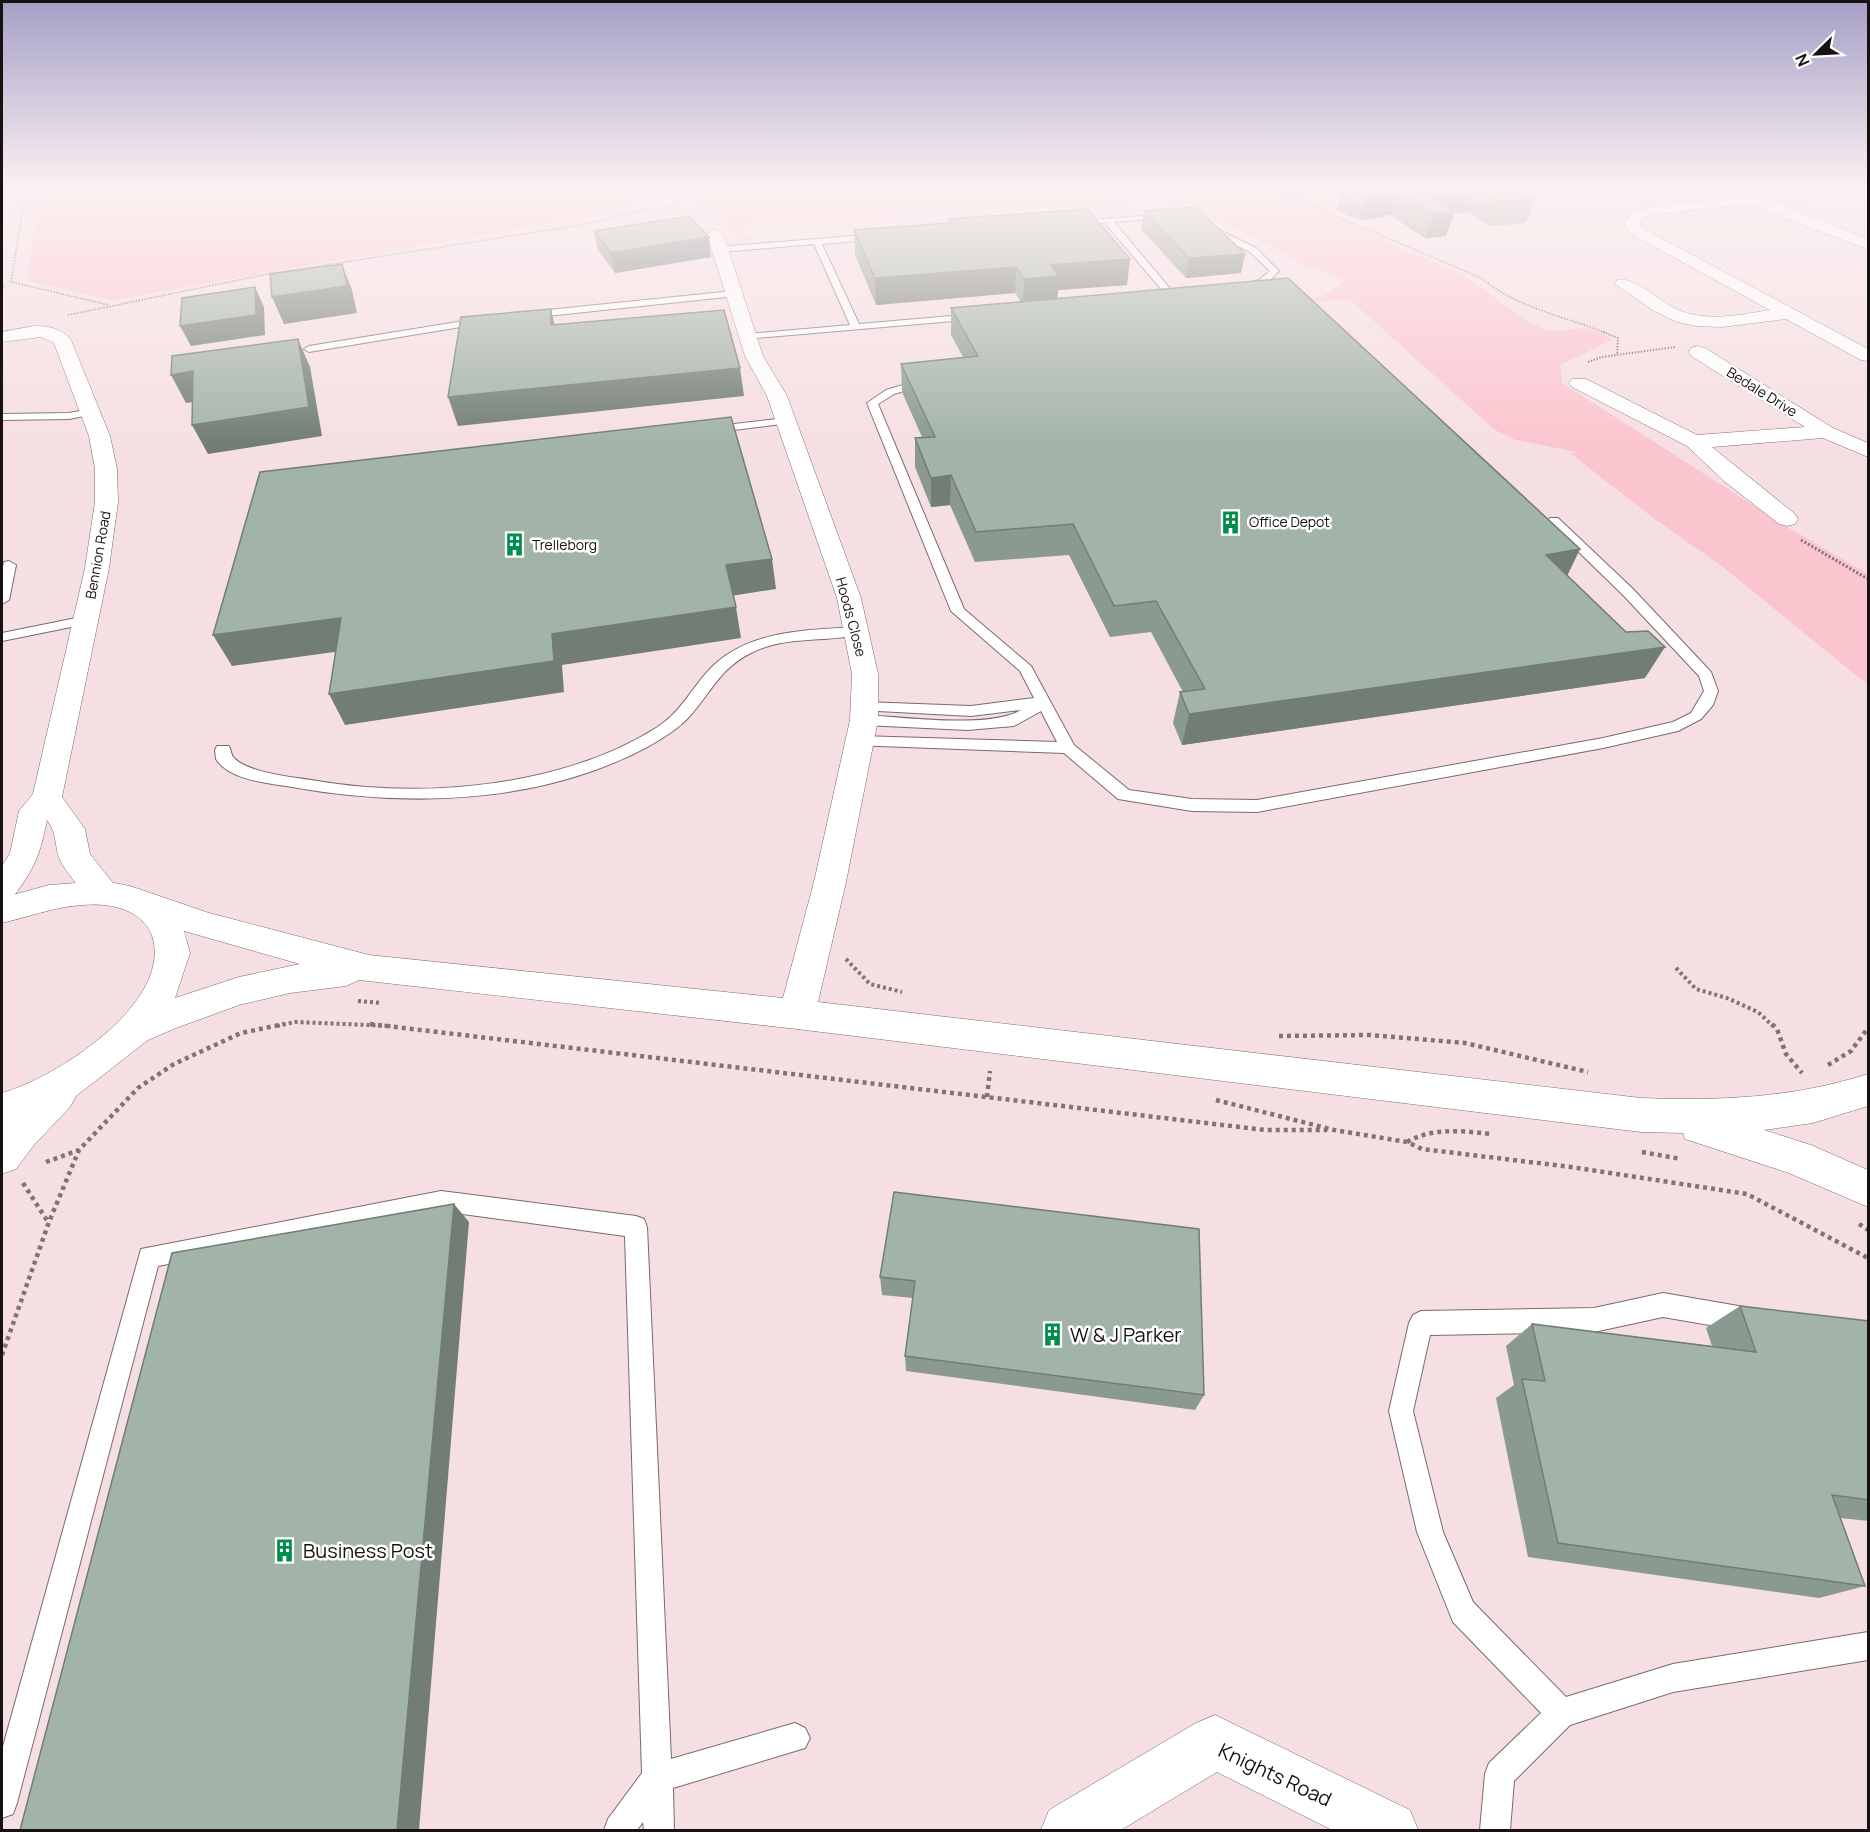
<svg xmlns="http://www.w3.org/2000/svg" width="1870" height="1832" font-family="Manrope,sans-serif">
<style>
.green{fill:#fbc5cf}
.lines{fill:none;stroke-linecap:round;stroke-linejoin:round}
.service-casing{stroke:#7d696d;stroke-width:2}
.minor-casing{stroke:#7d696d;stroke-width:1}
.tertiary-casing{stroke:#7d696d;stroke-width:1}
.path-far4{stroke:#817275;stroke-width:1.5;stroke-dasharray:1.5 1.5;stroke-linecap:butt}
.path-far3{stroke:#817275;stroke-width:2;stroke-dasharray:1.5 1.5;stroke-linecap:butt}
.path-far2{stroke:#817275;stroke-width:3;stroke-dasharray:2 2;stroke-linecap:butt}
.path-far1{stroke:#817275;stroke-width:4;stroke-dasharray:3 3;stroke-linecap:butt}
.path{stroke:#817275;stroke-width:4.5;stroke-dasharray:4 4;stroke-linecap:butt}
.service{fill:#fff;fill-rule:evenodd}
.minor{fill:#fff;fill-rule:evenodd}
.tertiary{fill:#fff;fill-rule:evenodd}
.wall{fill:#8b9a90}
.shaded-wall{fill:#717d75}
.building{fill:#a2b3a7;stroke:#717d75;stroke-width:1.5}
.labels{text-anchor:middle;stroke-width:5;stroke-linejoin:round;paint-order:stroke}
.far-street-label{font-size:14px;fill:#181112;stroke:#fff}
.far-poi-label{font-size:14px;fill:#181112;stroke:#fff;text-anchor:start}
.near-poi-label{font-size:20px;fill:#181112;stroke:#fff;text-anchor:start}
.near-street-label{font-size:20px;fill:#181112;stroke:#fff}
</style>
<rect width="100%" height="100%" fill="#f6dfe3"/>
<!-- green -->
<path class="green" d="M39 189H642L628 204 586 217 113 300 27 281Z
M689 189H1332L1337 193 1330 212C1353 222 1373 233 1395 245 1418 257 1445 264 1467 278 1491 293 1513 314 1539 327 1566 340 1582 315 1612 340L1560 365 1562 383 1789 528 1868 574V685L1723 567 1652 517 1570 453 1576 452 1516 440 1495 430 1349 299 1300 303 1296 300 1324 296 1345 280 1306 267 1267 243 1168 198 742 224 746 236H751L753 240C731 241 728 221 714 208 707 201 697 197 689 192Z"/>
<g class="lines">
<defs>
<path id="service" d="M1171 214 1172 216 1168 218 1114 222 1173 292 1175 294 1170 297 1167 296 1105 223 1072 225 1068 223 1072 221Z
M1205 226H1211L1256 248 1279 271 1266 284 1242 289V285L1259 280 1270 271 1250 252 1205 230Z
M877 234 881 237 880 239 822 244 859 324 974 314 977 315V319L744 339V335L748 334 850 325 814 244 721 252 717 249 718 247Z
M733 291 736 292V296L528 318 523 315 528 312Z
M482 318 487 321 485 323 309 352 304 349 309 346Z
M923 379 928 382 927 384 894 394 878 404 964 609 1031 666 1074 745 1129 790 1192 799 1257 800 1603 738 1673 722 1691 713 1704 691 1699 676 1623 595 1550 524 1548 521 1550 518H1558L1633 589 1711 672 1718 691 1713 705 1701 719 1678 731 1603 748 1257 812 1192 811 1118 799 1064 753 853 745 851 741 859 736 1057 742 1041 711 1014 726 967 730 864 725 856 720 864 715C902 717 990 729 1021 710L971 716 859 710 856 707 864 702 971 706 1034 698 1020 671 951 611 867 403 886 390Z
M91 409 95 410V414L69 419 2 420V414L69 413Z
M785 418 789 419V423L709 433 703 430 709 427Z
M9 561 16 565 9 600 2 604V570L4 562Z
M86 616 93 620 91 623 2 641V633Z
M857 627 862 628 864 631 862 634C825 643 786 635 751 653 719 669 711 693 689 717 678 729 663 738 649 746 540 805 405 808 286 786 265 783 228 779 216 759L215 750 217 746H229C231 750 231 755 234 758 250 774 295 777 317 781 425 799 562 787 656 728 680 713 690 691 708 671 745 630 806 630 857 627Z
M441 1191 636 1216 644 1219 647 1227 671 1759 795 1723 805 1728 810 1738 805 1748 673 1788 674 1830H644L643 1822 637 1830H604L608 1819 642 1773 625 1236 441 1211 158 1266 17 1803 13 1814 2 1818V1750L141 1249Z
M1663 1293 1750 1308 1758 1312 1762 1320 1758 1328 1750 1332 1663 1317 1594 1332 1430 1335 1413 1411 1443 1532 1473 1602 1566 1697 1673 1664 1868 1632V1660L1673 1692 1570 1725 1514 1781 1510 1830H1480L1485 1774 1489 1763 1541 1713 1453 1622 1417 1532 1389 1411 1409 1323 1413 1315 1421 1311 1594 1308Z"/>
<path id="minor" d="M670 189H685L672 204H662L660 201Z
M1820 189H1847C1836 201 1791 200 1774 202L1868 239V249L1797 223 1754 204 1657 214 1645 217 1640 223 1644 229 1868 349V361L1861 360 1786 319 1722 327 1696 326 1677 322 1654 311 1615 284 1617 280C1633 276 1659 300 1674 308 1704 323 1739 315 1770 310L1633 235 1624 223 1635 211 1657 206Z
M1848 189H1868V196L1850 192Z
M34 326C47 326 62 328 71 340L110 436 117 469 118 502 109 568 62 797 85 829 90 854 120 892 115 901C108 903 100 905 93 901 85 896 64 869 60 860 54 846 58 835 47 820 40 855 35 868 13 897L2 900V866L10 853 19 811 33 794 85 568 95 502V469L89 436 54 343 41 337 2 342V332Z
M1698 346 1705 348 1833 428 1868 443V457L1823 438 1712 447 1795 514 1798 519 1795 524 1787 526 1779 524 1724 481 1687 446 1572 387 1569 383 1572 379H1586L1697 435 1805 427 1691 356 1689 352 1691 348Z
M1215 1715 1410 1810 1418 1830H1332L1217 1772 1121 1830H1041L1049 1810 1196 1723Z"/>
<path id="tertiary" d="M715 229 723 234 763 356 787 396 861 598 878 674V720L846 882 818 1002 1641 1098C1719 1101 1793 1098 1868 1074V1106L1813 1123 1764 1130 1811 1145 1868 1170V1207L1789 1173 1685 1139 1683 1133 1641 1132 797 1029 359 980 346 986 290 993 239 1005 176 1028 148 1040 76 1096 70 1107 34 1145 16 1169 2 1174V1093C55 1078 170 1005 153 939 147 917 125 907 104 905 67 902 36 915 2 923V898L49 885 104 881 130 886 209 913 369 955 783 998 814 882 850 720 852 674 837 598 767 396 745 356 707 234ZM184 931 300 964 239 977 175 998 190 953Z"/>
</defs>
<!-- service casing -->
<use href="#service" class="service-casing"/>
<!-- minor casing -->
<use href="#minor" class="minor-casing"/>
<!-- tertiary casing -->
<use href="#tertiary" class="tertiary-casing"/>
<!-- path-far4 -->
<path class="path-far4" d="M26 189 11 282 109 305
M1274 189 1481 278C1518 308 1563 316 1606 333
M696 202 710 215
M68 315 268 274 582 225 647 209"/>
<!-- path-far3 -->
<path class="path-far3" d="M1603 332 1618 338 1617 355
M1588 362 1602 357 1675 347"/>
<!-- path-far2 -->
<path class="path-far2" d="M1801 540 1868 579"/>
<!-- path-far1 -->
<path class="path-far1" d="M846 959 870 984 902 992
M1676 968 1696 989 1727 998 1758 1012 1773 1026
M358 1001 381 1003
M277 1026 295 1022 391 1026"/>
<!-- path -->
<path class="path" d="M370 1024 1265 1130H1327
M1772 1024 1777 1029 1786 1054 1802 1073
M1279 1036 1370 1035 1465 1043 1588 1072
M1828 1065 1851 1051 1868 1028
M987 1097 990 1071
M1216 1100 1334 1130 1407 1142 1422 1149 1571 1167 1747 1194 1868 1258
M1407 1142C1433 1127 1462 1131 1491 1134
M1642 1152 1681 1159
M46 1162 79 1150
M23 1183 48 1222
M1859 1224 1868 1230
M2 1355 49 1222 79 1150 138 1088 174 1064 241 1033 284 1024"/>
<!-- service -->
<use href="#service" class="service"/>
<!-- minor -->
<use href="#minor" class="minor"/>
<!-- tertiary -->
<use href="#tertiary" class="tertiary"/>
</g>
<!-- wall -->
<path class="wall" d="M1341 189H1517L1535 199 1526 223 1491 226 1468 212 1454 213 1446 236 1425 238 1390 215H1385L1384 217 1359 220 1336 210Z
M1144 211 1241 273 1186 278 1141 229Z
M949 219 1127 285 1058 290 1057 299 1580 549 1567 576 1645 678 1182 745 1173 723 1180 692H1183L1151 632 1110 637 1069 555 975 562 950 505 931 507 915 467V438L922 437 902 392 901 364 963 357 951 335V308L1021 302 1015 293 876 305 855 255 854 230 949 223Z
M594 231 711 257 615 273 598 250Z
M894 1192 1204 1395 1195 1410 906 1371 905 1356 913 1298 882 1295 880 1277Z
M1740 1306 1869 1321V1521L1840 1518 1865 1586 1819 1598 1528 1557 1496 1398 1514 1385 1506 1346 1532 1324 1712 1346 1706 1328Z"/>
<!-- shaded-wall -->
<path class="shaded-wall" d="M1464 189H1475L1468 212 1454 213 1446 236 1425 238 1433 214 1423 192Z
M1397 190 1390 215H1385L1384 217 1359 220 1366 196Z
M709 237 711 257 615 273 611 253Z
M1245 254 1241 273 1186 278 1189 258Z
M1130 259 1127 285 1058 290 1057 302 1023 305 1024 279 1051 265Z
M342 264 352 290 357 313 284 324 272 297Z
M1016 267 1015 293 876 305 875 278Z
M2 278 4 287 2 288Z
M255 287 264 307 265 335 191 346 180 326Z
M551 309 557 336 551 325Z
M298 339 310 367 322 436 208 454 192 425Z
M740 368 744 396 458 426 448 397Z
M193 371 208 400 186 403 171 375Z
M951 475 950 505 931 507V478Z
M1580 549 1565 580 1546 555Z
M772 559 776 589 731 596 726 565Z
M736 607 741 638 562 665 564 692 345 725 329 694 552 634Z
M341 618 356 649 232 666 213 635Z
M1665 647 1645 678 1182 745 1189 714Z
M454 1204 469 1222 419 1830H397Z"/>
<!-- building -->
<path class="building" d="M1348 189H1464L1423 192 1454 212 1433 214 1397 190 1388 191 1391 193 1366 196Z
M1477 189H1517L1535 199 1499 202Z
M1196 207 1245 254 1189 258 1144 211Z
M1087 209 1130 259 1051 265 1059 276 1024 279 1016 267 875 278 854 230 951 223 949 219Z
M689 216 709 237 611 253 594 231Z
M342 264 347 286 272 297 270 274Z
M1288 278 1580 549 1546 555 1626 632 1648 631 1665 647 1189 714 1180 692 1205 689 1156 601 1114 606 1073 524 976 532 951 475 931 478 915 438 935 437 901 364 978 356 951 308Z
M255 287 256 315 180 326 182 298Z
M551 309V325L724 310 740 368 448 397 461 317Z
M298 339 309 407 192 425 193 371 171 375 172 356Z
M731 417 772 559 726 565 736 607 552 634 554 661 329 694 341 618 213 635 260 472Z
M894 1192 1199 1229 1204 1395 905 1356 915 1281 880 1277Z
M454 1204 397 1830H20L172 1253Z
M1740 1306 1869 1321V1500L1832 1495 1865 1586 1558 1543 1522 1379 1545 1381 1532 1324 1756 1352Z"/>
<!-- sky -->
<linearGradient id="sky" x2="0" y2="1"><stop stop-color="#a59fc6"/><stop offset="0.42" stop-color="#fbf1f2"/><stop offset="1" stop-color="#fbf1f2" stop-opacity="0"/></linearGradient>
<rect width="1870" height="445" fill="url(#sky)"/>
<!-- icons -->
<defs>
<symbol id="building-bare" viewBox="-9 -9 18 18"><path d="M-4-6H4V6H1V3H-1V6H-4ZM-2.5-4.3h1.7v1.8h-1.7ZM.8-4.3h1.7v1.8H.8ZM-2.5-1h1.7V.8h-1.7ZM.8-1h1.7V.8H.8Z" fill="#008e4c" stroke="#fff" stroke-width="2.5" paint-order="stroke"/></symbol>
</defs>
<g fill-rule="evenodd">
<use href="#building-bare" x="1214" y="506" width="33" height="33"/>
<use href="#building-bare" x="498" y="528" width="33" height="33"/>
<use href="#building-bare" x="1036" y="1318" width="33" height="33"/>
<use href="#building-bare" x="268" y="1534" width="33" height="33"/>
</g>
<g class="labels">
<!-- far-street labels -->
<g class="far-street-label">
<text transform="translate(1762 392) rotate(32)" y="5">Bedale Drive</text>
<text transform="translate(98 555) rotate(-80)" y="5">Bennion Road</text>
<text transform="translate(851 617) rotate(75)" y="5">Hoods Close</text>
</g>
<!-- far-poi labels -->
<g class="far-poi-label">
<text x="1249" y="527">Office Depot</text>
<text x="532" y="550">Trelleborg</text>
</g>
<!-- near-poi labels -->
<g class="near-poi-label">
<text x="1070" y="1342">W &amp; J Parker</text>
<text x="303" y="1558">Business Post</text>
</g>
<!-- near-street labels -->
<g class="near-street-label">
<text transform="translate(1275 1775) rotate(25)" y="7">Knights Road</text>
</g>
</g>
<!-- border -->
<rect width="1870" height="1832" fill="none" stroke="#181112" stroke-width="6"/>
<!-- north arrow -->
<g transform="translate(1816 54) rotate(246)" stroke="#ffffff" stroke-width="4.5" paint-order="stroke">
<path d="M0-4.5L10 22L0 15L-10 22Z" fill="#181112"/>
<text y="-9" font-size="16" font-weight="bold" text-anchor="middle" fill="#181112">N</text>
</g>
</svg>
